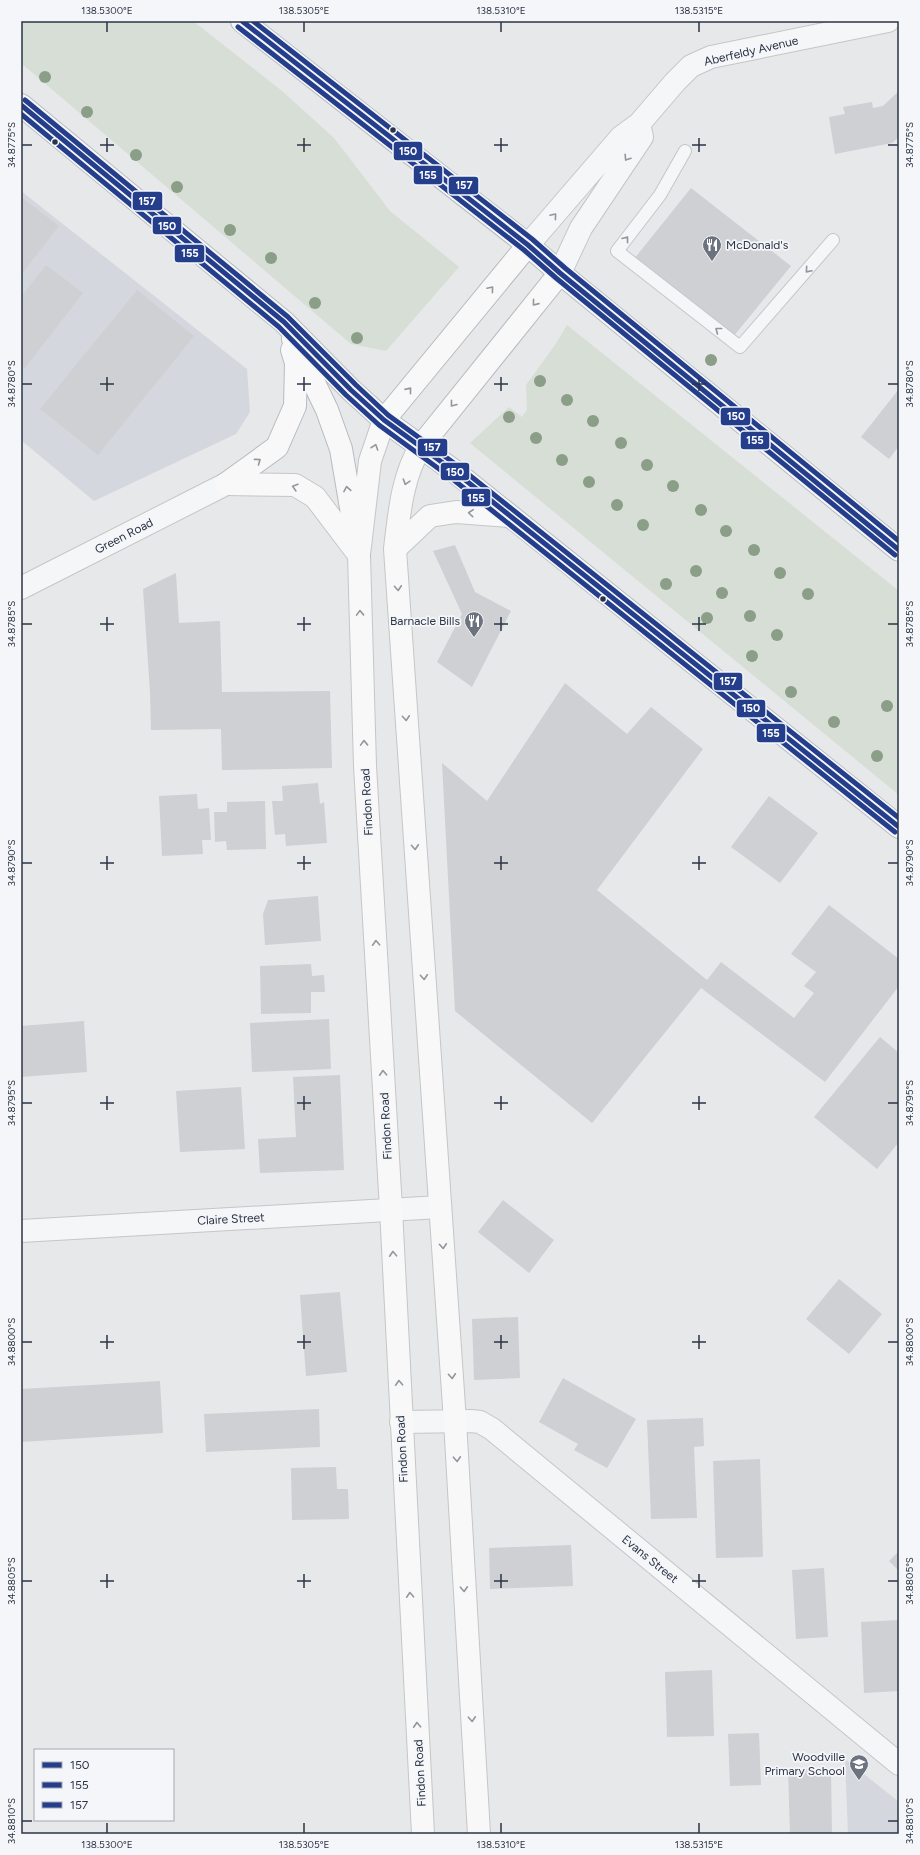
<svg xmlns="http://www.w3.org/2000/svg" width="920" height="1855" font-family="Figtree,sans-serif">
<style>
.built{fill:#d4d7dd}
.grass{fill:#d6ded6}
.building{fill:#ced0d3}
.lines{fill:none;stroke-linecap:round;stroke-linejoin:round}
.lane-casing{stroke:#c4c6c8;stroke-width:14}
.street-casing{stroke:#c4c6c8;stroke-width:24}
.secondary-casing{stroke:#c4c6c8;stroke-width:24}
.highway-casing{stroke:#b8bbbf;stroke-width:24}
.lane{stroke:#f5f6f7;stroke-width:12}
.street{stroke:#f5f6f7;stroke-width:22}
.secondary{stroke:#f8f8f8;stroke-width:22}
.highway{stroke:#f8f8f8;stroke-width:22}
.bus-1-casing{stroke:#f4f6f9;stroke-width:8}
.bus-2-casing{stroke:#f4f6f9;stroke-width:8}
.bus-3-casing{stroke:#f4f6f9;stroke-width:8}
.bus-1{stroke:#243e8c;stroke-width:5}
.bus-2{stroke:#243e8c;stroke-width:5}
.bus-3{stroke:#243e8c;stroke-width:5}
.tree{fill:#8a9e88}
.oneway{stroke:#90959e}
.oneway2{stroke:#92969e}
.ticks{fill:none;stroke:#2b3445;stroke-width:1.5}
.bus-dot{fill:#2b3445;stroke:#f4f6f9;stroke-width:1.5}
.labels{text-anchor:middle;stroke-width:3.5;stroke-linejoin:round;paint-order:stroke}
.street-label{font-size:12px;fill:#2b3445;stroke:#f4f6f9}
.poi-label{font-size:12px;fill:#2b3445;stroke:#f4f6f9;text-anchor:end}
.line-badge{stroke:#f4f6f9;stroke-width:1.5}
.badge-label{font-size:11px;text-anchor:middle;font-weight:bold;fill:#fff}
.neatline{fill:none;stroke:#2b3445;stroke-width:1.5}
.ticks-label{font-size:10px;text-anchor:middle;fill:#2b3445}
</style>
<rect width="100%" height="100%" fill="#e6e8ea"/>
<!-- built -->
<path class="built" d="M21 191 247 369 250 412 236 434 94 501 21 440Z
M845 1759 899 1802V1834H848Z"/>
<!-- grass -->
<path class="grass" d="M21 21H193L282 91 334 138 390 211 459 267 386 351 351 344 21 63Z
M567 325 899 591V795L470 443 509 407 522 417 527 410 526 385 555 345Z"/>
<!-- building -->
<path class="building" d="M899 91V137L892 143 835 154 829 117 845 114 843 107 872 102 873 108 883 106Z
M691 188 791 266 733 337 634 259Z
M21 197 59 226 21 275Z
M46 265 83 293 25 368 21 365V297Z
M137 290 194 336 98 455 40 409Z
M899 389V446L889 459 861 437Z
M455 545 475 592 511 611 472 687 437 662 462 614 433 551Z
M176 573 179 623 220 621 222 692 330 691 332 768 222 770 221 729 151 730 150 692 143 589Z
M565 683 627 734 651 707 703 749 597 890 707 980 721 962 794 1018 814 993 804 986 816 972 791 954 829 905 899 959V986L825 1082 701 988 592 1123 455 1011 442 763 487 801Z
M318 783 320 804 324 802 327 843 286 846 285 834 275 835 272 801H283L282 786Z
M197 794 198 809 209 808 211 840H202L203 854 162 856 159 796Z
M769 796 818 833 780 883 731 847Z
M265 801 266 849 227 850 226 841 215 842 214 812H227V802Z
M318 896 321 941 265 945 263 914 268 900Z
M311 964 312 976 324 975 325 992H311V1013L261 1014 260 966Z
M329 1019 331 1069 252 1072 250 1023Z
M84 1021 87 1072 21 1077V1026Z
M880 1037 899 1053V1092L898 1094 899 1095V1142L877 1169 814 1117Z
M340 1075 344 1170 260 1173 258 1139 296 1137 293 1077Z
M241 1087 245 1149 180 1152 176 1091Z
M503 1200 554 1240 529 1273 478 1232Z
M839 1279 882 1314 849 1354 806 1319Z
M340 1292 347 1372 306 1376 300 1295Z
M518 1317 520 1378 474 1380 472 1319Z
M563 1378 636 1419 607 1468 574 1450 578 1444 539 1422Z
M160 1381 163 1433 21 1442V1389Z
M319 1409 320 1447 206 1452 204 1414Z
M703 1418 704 1446 694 1447 697 1518 651 1519 647 1420Z
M760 1459 763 1557 716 1558 713 1461Z
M336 1467 337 1489H348L349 1519 292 1520 291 1468Z
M571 1545 573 1586 490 1589 489 1548Z
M899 1551V1571L889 1561Z
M824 1568 828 1637 796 1639 792 1570Z
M899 1620V1691L864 1693 861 1622Z
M712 1670 714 1736 667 1737 665 1672Z
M759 1733 761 1785 730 1786 728 1734Z
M831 1768 832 1834H790L788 1769Z"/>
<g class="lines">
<defs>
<path id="lane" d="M685 151 660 195 617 251 740 347 833 240"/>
<path id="street" d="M528 245 621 137 639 124 675 82 691 66 711 57 888 21
M560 273 581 228 642 137 639 124
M21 588 226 484
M21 1231 440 1207
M401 1422 471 1421 480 1422 492 1429 899 1764"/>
<path id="secondary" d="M384 420 370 461 359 555 365 766 391 1209 423 1834
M421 446C402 476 399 515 395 549L455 1421 479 1834
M226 484 295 485 315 497 359 555
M395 549 430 516 456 512 510 516"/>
<path id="highway" d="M242 21 528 245 560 273 899 550
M21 105 284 322 351 390 384 420 454 471 899 827
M293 339 327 410 341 449 359 555
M384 420 528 245
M421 446 560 273
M226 484 277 447 295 406 296 363 292 350"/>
</defs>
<!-- lane casing -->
<use href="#lane" class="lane-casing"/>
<!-- street casing -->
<use href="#street" class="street-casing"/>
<!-- secondary casing -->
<use href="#secondary" class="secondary-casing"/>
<!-- highway casing -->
<use href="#highway" class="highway-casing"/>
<!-- lane -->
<use href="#lane" class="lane"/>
<!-- street -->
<use href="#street" class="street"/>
<!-- secondary -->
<use href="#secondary" class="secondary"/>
<!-- highway -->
<use href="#highway" class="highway"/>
<defs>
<path id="bus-1" d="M242 21 528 245 560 273 899 550
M21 105 284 322 351 390 384 420 454 471 899 827"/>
<path id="bus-2" d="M238 27 524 250 556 278 895 555
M21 114 279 327 346 395 379 425 450 477 895 832"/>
<path id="bus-3" d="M253 21 532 239 565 268 899 541
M25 100 288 317 356 385 388 415 458 466 899 818"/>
</defs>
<!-- bus-1 casing -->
<use href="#bus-1" class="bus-1-casing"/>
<!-- bus-2 casing -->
<use href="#bus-2" class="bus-2-casing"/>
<!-- bus-3 casing -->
<use href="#bus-3" class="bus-3-casing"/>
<!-- bus-1 -->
<use href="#bus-1" class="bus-1"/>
<!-- bus-2 -->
<use href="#bus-2" class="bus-2"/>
<!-- bus-3 -->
<use href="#bus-3" class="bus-3"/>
</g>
<!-- trees -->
<g class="tree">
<circle cx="45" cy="77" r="6"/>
<circle cx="87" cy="112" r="6"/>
<circle cx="136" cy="155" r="6"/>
<circle cx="177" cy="187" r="6"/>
<circle cx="230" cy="230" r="6"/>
<circle cx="271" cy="258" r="6"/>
<circle cx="315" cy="303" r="6"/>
<circle cx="357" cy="338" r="6"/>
<circle cx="711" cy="360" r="6"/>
<circle cx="540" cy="381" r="6"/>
<circle cx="567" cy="400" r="6"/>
<circle cx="509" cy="417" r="6"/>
<circle cx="593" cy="421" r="6"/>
<circle cx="536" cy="438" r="6"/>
<circle cx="621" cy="443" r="6"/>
<circle cx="562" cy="460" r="6"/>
<circle cx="647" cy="465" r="6"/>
<circle cx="589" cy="482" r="6"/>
<circle cx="673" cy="486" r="6"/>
<circle cx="617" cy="505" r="6"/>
<circle cx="701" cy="510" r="6"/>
<circle cx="643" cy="525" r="6"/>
<circle cx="726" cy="531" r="6"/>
<circle cx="754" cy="550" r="6"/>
<circle cx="696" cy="571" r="6"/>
<circle cx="780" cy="573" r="6"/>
<circle cx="666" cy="584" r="6"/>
<circle cx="722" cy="593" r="6"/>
<circle cx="808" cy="594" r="6"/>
<circle cx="750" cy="616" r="6"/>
<circle cx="707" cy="618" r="6"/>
<circle cx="777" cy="635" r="6"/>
<circle cx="752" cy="656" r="6"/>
<circle cx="791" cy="692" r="6"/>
<circle cx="887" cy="706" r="6"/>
<circle cx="834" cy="722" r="6"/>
<circle cx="877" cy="756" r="6"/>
</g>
<!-- one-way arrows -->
<defs><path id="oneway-chevron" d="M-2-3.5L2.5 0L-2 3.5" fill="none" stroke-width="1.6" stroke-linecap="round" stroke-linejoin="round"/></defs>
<g class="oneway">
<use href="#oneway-chevron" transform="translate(627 158) rotate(123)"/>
<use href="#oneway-chevron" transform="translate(554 216) rotate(-50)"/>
<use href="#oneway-chevron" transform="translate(626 239) rotate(-52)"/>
<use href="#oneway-chevron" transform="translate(808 270) rotate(131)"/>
<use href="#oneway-chevron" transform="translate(718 330) rotate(-142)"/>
</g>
<g class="oneway2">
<use href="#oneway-chevron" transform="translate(491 289) rotate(-50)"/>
<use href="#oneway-chevron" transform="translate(535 303) rotate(129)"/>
<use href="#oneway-chevron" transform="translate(409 390) rotate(-51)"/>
<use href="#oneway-chevron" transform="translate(453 404) rotate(128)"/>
<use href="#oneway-chevron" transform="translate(375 447) rotate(-71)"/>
<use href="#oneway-chevron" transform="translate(258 461) rotate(-36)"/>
<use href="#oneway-chevron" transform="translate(406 482) rotate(108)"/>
<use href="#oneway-chevron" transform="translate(295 487) rotate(-164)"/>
<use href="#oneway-chevron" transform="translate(347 489) rotate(-100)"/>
<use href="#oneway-chevron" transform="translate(471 513) rotate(-175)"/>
<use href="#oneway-chevron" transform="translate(398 588) rotate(86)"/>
<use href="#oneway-chevron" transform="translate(360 613) rotate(-92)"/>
<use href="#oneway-chevron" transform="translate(406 718) rotate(86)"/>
<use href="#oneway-chevron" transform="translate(364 743) rotate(-92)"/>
<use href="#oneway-chevron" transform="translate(415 847) rotate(86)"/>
<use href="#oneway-chevron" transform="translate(376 943) rotate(-93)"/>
<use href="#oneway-chevron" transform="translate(424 977) rotate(86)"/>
<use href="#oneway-chevron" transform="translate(383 1073) rotate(-93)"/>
<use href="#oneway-chevron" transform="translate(443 1246) rotate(86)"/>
<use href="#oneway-chevron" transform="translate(393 1254) rotate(-93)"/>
<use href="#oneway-chevron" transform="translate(452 1376) rotate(86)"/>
<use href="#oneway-chevron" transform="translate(399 1383) rotate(-93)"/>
<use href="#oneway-chevron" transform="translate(457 1459) rotate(87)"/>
<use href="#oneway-chevron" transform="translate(464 1589) rotate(87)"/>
<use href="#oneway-chevron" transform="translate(410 1595) rotate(-93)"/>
<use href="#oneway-chevron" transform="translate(472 1719) rotate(87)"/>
<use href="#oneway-chevron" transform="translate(417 1725) rotate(-93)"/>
</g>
<!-- ticks -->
<path class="ticks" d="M107 22V32M304 22V32M501 22V32M699 22V32M107 138V152M304 138V152M501 138V152M699 138V152M22 145H32M100 145H114M297 145H311M494 145H508M692 145H706M888 145H898M107 377V391M304 377V391M501 377V391M699 377V391M22 384H32M100 384H114M297 384H311M494 384H508M692 384H706M888 384H898M107 617V631M304 617V631M501 617V631M699 617V631M22 624H32M100 624H114M297 624H311M494 624H508M692 624H706M888 624H898M107 856V870M304 856V870M501 856V870M699 856V870M22 863H32M100 863H114M297 863H311M494 863H508M692 863H706M888 863H898M107 1096V1110M304 1096V1110M501 1096V1110M699 1096V1110M22 1103H32M100 1103H114M297 1103H311M494 1103H508M692 1103H706M888 1103H898M107 1335V1349M304 1335V1349M501 1335V1349M699 1335V1349M22 1342H32M100 1342H114M297 1342H311M494 1342H508M692 1342H706M888 1342H898M107 1574V1588M304 1574V1588M501 1574V1588M699 1574V1588M22 1581H32M100 1581H114M297 1581H311M494 1581H508M692 1581H706M888 1581H898M22 1821H32M888 1821H898M107 1823V1833M304 1823V1833M501 1823V1833M699 1823V1833"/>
<!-- icons -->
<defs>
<symbol id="restaurant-pin" viewBox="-11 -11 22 30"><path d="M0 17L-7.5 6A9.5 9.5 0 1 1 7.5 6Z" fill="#6c737f" stroke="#f4f6f9"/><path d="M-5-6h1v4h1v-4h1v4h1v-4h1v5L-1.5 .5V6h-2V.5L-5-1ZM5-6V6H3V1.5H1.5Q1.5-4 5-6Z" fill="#fff"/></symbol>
<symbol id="school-pin" viewBox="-11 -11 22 30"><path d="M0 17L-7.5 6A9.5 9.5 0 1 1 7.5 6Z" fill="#6c737f" stroke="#f4f6f9"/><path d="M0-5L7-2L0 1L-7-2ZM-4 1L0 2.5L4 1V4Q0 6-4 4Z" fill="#fff"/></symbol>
</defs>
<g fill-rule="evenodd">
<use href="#restaurant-pin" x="701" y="234" width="22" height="30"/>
<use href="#restaurant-pin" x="463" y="610" width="22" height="30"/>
<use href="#school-pin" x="848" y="1753" width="22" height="30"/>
</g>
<!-- markers -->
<g class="bus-dot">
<circle cx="393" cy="130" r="3.5"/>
<circle cx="55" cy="142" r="3.5"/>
<circle cx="603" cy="599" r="3.5"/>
</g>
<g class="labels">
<!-- street labels -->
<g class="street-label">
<text transform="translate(751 51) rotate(-13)" y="4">Aberfeldy Avenue</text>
<text transform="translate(124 536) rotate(-27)" y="4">Green Road</text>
<text transform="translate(367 802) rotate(-93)" y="4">Findon Road</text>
<text transform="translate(386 1126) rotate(-93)" y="4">Findon Road</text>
<text transform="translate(231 1219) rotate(-3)" y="4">Claire Street</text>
<text transform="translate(402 1449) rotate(-93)" y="4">Findon Road</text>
<text transform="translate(650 1559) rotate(39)" y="4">Evans Street</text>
<text transform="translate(420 1773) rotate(-93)" y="4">Findon Road</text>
</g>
<!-- poi labels -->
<g class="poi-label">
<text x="726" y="249" text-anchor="start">McDonald's</text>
<text x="460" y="625">Barnacle Bills</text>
<text x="845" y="1761">Woodville<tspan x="845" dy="14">Primary School</tspan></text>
</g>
</g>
<g class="line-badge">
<rect x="393" y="141" width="30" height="20" rx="4" fill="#243e8c"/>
<rect x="413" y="165" width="30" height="20" rx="4" fill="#243e8c"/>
<rect x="448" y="176" width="31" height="19" rx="4" fill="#243e8c"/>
<rect x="132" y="191" width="31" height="20" rx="4" fill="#243e8c"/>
<rect x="152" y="216" width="30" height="19" rx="4" fill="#243e8c"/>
<rect x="174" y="244" width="31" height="19" rx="4" fill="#243e8c"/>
<rect x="720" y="407" width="31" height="19" rx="4" fill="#243e8c"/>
<rect x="740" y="431" width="30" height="19" rx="4" fill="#243e8c"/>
<rect x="417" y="438" width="31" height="19" rx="4" fill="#243e8c"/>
<rect x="440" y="462" width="30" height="19" rx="4" fill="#243e8c"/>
<rect x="461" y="488" width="30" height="19" rx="4" fill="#243e8c"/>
<rect x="713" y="672" width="30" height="19" rx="4" fill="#243e8c"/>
<rect x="736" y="699" width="30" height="19" rx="4" fill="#243e8c"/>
<rect x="756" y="723" width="30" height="20" rx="4" fill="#243e8c"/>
</g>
<g class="badge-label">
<text x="408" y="155">150</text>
<text x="428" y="179">155</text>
<text x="464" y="189">157</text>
<text x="147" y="205">157</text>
<text x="167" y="230">150</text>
<text x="190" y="257">155</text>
<text x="736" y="420">150</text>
<text x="755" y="444">155</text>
<text x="432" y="451">157</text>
<text x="455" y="476">150</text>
<text x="476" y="502">155</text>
<text x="728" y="685">157</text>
<text x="751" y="712">150</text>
<text x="771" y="737">155</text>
</g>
<!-- border -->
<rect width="920" height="1855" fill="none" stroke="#f4f6f9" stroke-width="44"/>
<!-- legend -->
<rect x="34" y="1749" width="140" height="72" fill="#f4f6f9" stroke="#a4a8b1"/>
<rect x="42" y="1762" width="20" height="6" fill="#243e8c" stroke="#a4a8b1"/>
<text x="70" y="1769" font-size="12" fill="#2b3445">150</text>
<rect x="42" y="1782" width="20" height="6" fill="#243e8c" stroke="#a4a8b1"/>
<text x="70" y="1789" font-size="12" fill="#2b3445">155</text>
<rect x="42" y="1802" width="20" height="6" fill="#243e8c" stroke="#a4a8b1"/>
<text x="70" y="1809" font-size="12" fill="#2b3445">157</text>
<rect x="22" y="22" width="876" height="1811" class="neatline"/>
<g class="ticks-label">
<text x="107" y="14">138.5300°E</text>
<text x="304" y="14">138.5305°E</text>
<text x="501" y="14">138.5310°E</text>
<text x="699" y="14">138.5315°E</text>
<text transform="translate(11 145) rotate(-90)" y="4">34.8775°S</text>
<text transform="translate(909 145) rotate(-90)" y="4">34.8775°S</text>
<text transform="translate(11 384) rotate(-90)" y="4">34.8780°S</text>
<text transform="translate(909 384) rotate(-90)" y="4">34.8780°S</text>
<text transform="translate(11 624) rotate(-90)" y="4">34.8785°S</text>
<text transform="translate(909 624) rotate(-90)" y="4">34.8785°S</text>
<text transform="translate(11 863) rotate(-90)" y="4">34.8790°S</text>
<text transform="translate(909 863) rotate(-90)" y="4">34.8790°S</text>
<text transform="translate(11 1103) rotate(-90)" y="4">34.8795°S</text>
<text transform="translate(909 1103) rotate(-90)" y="4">34.8795°S</text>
<text transform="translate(11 1342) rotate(-90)" y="4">34.8800°S</text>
<text transform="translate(909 1342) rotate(-90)" y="4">34.8800°S</text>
<text transform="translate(11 1581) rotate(-90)" y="4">34.8805°S</text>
<text transform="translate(909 1581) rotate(-90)" y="4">34.8805°S</text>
<text transform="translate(11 1821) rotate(-90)" y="4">34.8810°S</text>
<text transform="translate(909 1821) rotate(-90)" y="4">34.8810°S</text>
<text x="107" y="1848">138.5300°E</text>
<text x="304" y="1848">138.5305°E</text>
<text x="501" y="1848">138.5310°E</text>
<text x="699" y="1848">138.5315°E</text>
</g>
</svg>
